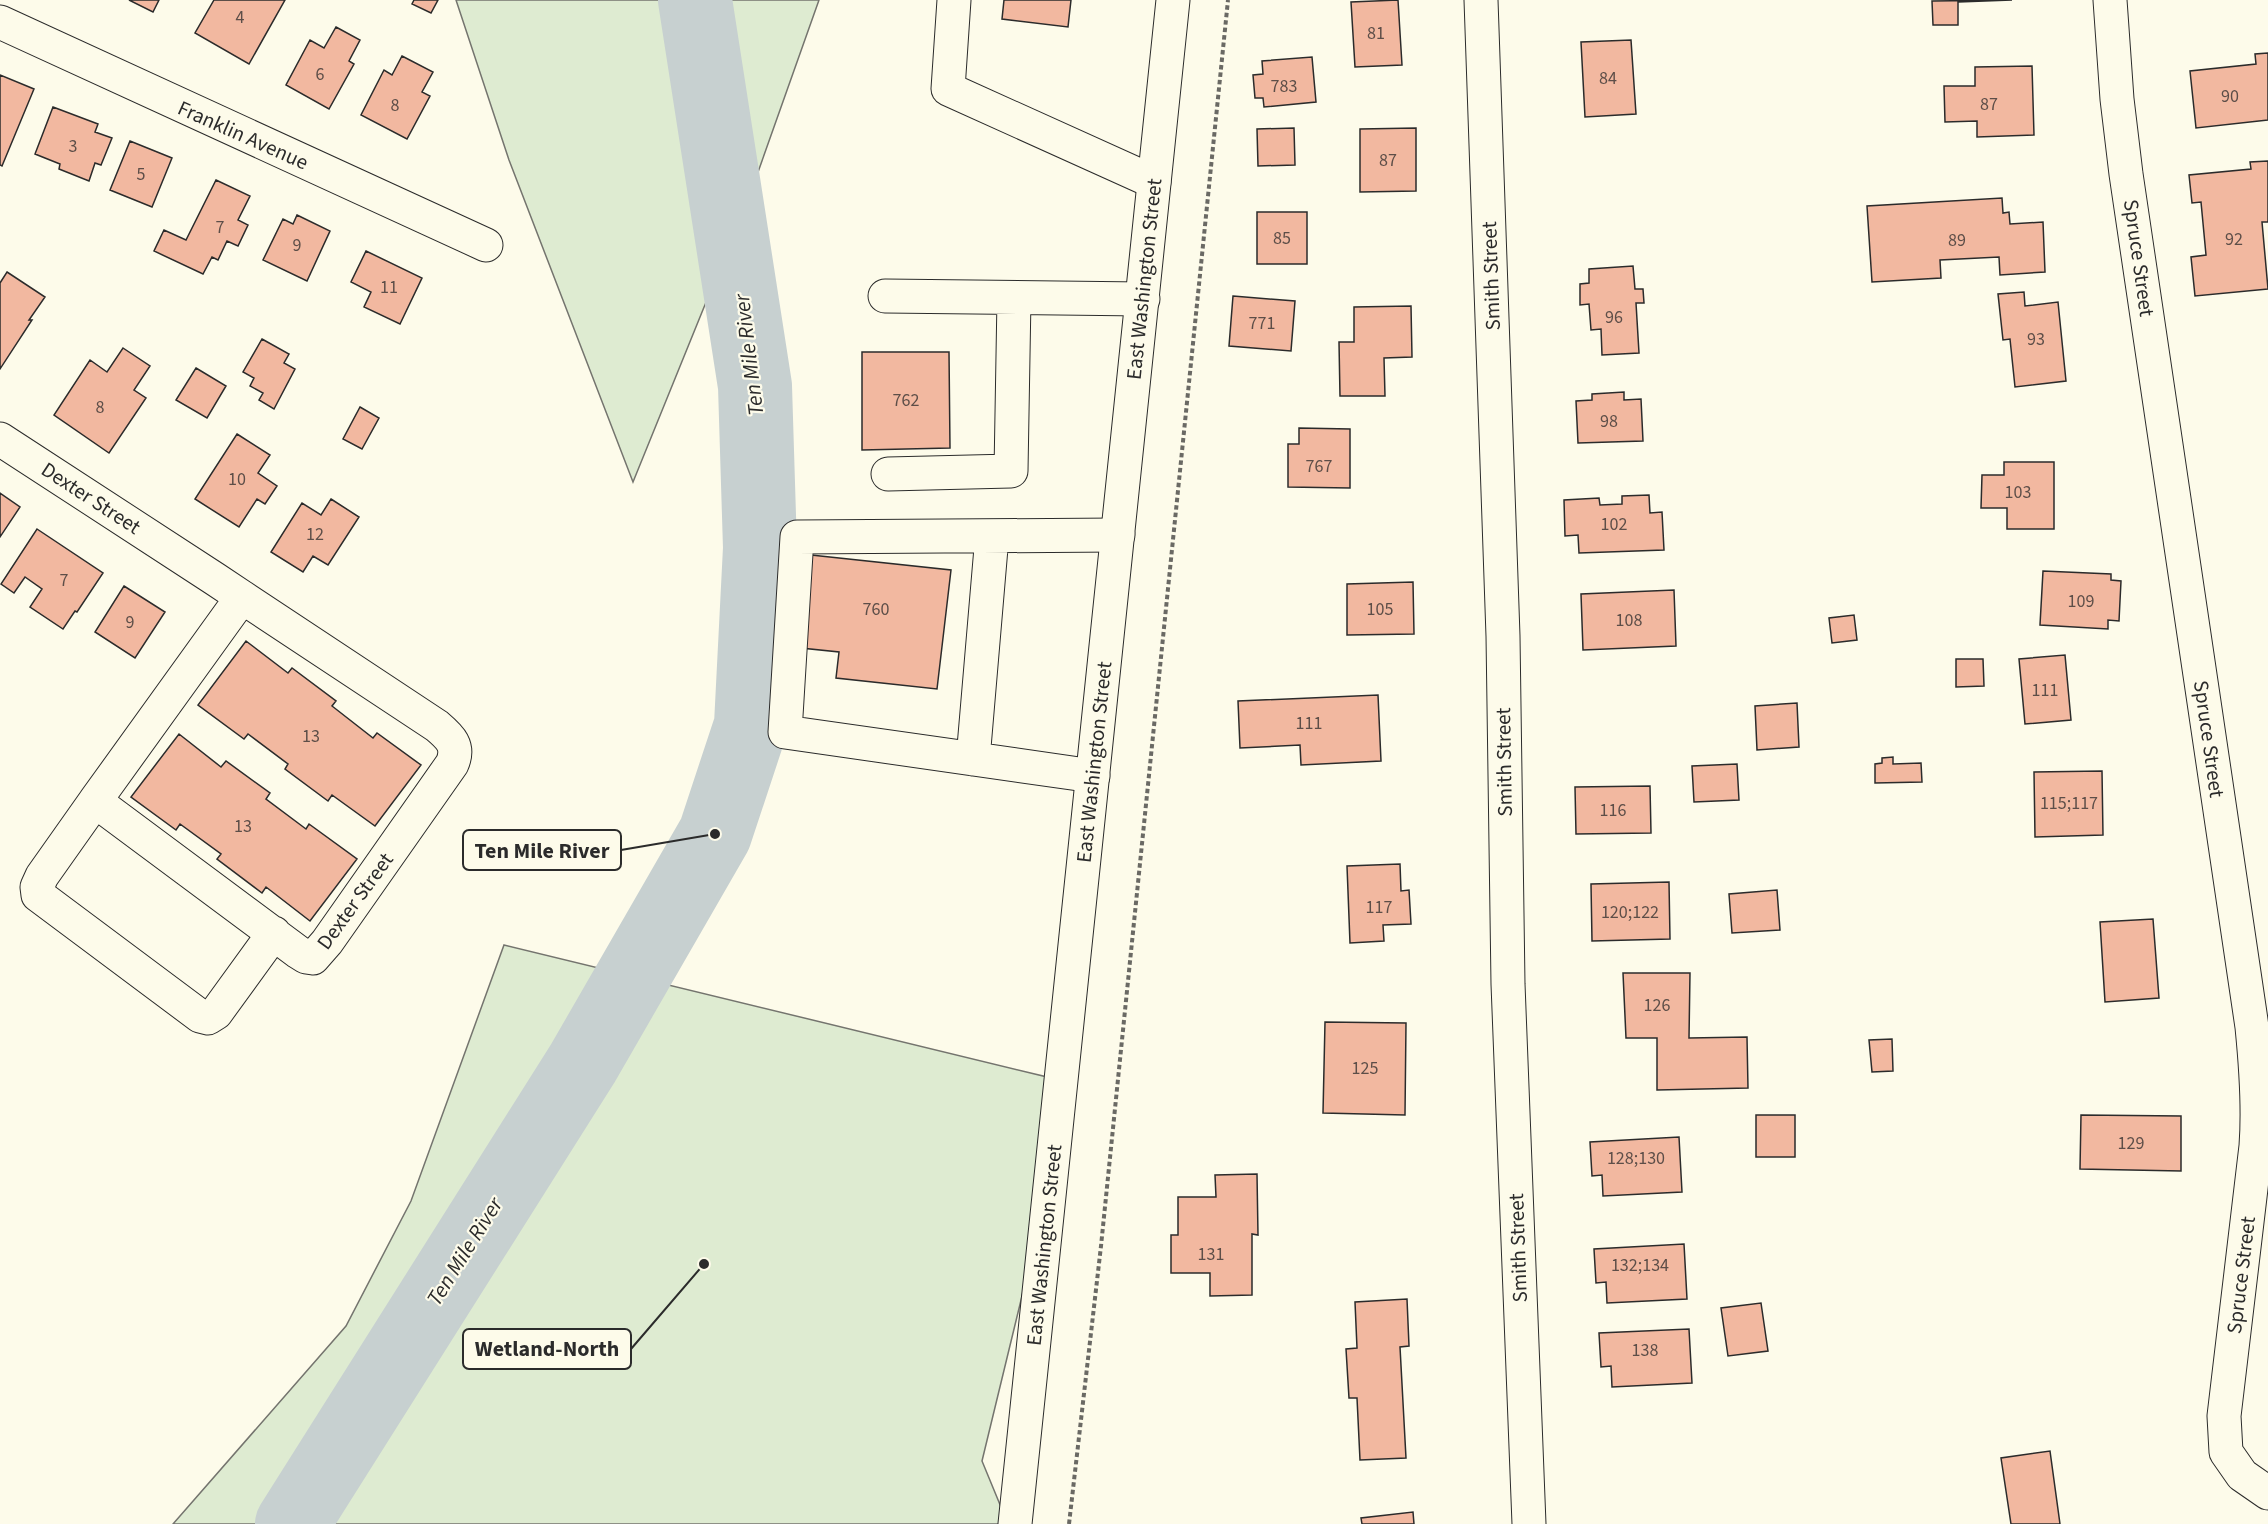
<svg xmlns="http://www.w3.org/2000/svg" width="2268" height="1524" font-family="'Source Sans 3',sans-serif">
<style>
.green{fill:#deebd1;stroke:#74746e;stroke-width:1.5}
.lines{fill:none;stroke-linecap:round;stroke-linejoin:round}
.river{stroke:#c7d0d0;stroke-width:74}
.building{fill:#f2b8a0;stroke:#2b2b2b;stroke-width:1.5}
.minor-casing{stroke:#2b2b2b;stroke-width:35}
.major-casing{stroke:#2b2b2b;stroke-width:35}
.path{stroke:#6a6964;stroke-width:4;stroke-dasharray:4.5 3;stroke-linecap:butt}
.minor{stroke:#fdfbea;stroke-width:33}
.major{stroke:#fdfbea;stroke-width:33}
.labels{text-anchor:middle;stroke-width:4.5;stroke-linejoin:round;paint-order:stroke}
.number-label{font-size:18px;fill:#5d4e48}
.street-label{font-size:21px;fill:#2b2b2b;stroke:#fdfbea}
.water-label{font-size:22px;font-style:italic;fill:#2b2b2b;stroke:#fdfbea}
.leader{fill:none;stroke:#2b2b2b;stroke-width:2}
.callout-dot{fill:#2b2b2b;stroke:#fdfbea;stroke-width:2}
.callout{fill:#fdfbea;stroke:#2b2b2b;stroke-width:2}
.callout-label{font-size:22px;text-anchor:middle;font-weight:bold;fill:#2b2b2b}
</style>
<rect width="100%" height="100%" fill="#fdfbea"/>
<!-- green -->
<path class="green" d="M456 0H819L752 189 633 482 509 160Z
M504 945 1047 1077 1063 1127 982 1461 1008 1524H173L346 1326 411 1201Z"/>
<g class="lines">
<!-- river -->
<path class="river" d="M292 1524 583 1063 715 834 751 725 760 548 755 386 695 0"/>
</g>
<!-- building -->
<path class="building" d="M129 0H159L153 12Z
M214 0H285L249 64 195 33Z
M414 0H438L431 13 412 4Z
M1004 0H1071L1068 27 1002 19Z
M1398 0 1402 65 1355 67 1351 2Z
M2012 0 1958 2V25H1933L1932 1Z
M336 27 360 40 349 61 354 64 329 109 286 85 310 40 324 48Z
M1631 40 1636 114 1585 117 1581 42Z
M2268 53V120L2196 128 2190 71 2256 64 2255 54Z
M402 56 433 72 422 92 430 96 407 139 361 115 384 70 392 75Z
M1312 57 1316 102 1264 107 1263 98H1255L1253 75 1263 74 1262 61Z
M2032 66 2034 135 1977 137V121L1945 122 1944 86H1975V67Z
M0 75 34 89 2 166 0 165Z
M53 107 98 124 95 132 112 138 101 165 95 163 89 181 59 169 60 164 35 154Z
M1294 128 1295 165 1258 166 1257 129Z
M1416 128V191L1360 192V129Z
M130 141 172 158 152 207 110 190Z
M2268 161V222H2262L2268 289 2195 296 2191 257 2206 255 2201 202 2192 203 2189 175 2251 169 2250 162Z
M216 180 250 196 238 220 248 225 238 246 227 241 218 260 212 257 203 274 154 251 164 230 186 240Z
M2002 198 2003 213 2009 212 2010 224 2043 222 2045 272 2000 275 1999 257 1940 260 1941 278 1872 282 1867 206Z
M1257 212H1307V264H1257Z
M297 215 330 231 307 281 263 260 283 219 293 224Z
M366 251 422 278 400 324 364 307 371 292 351 282Z
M1633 266 1635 289H1643L1644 303H1636L1639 353 1602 355 1601 329 1591 330 1589 304 1580 305V284L1589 283V269Z
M7 272 45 297 29 320H32L0 369V283Z
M2024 292 2025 306 2058 302 2066 381 2015 387 2010 339 2003 340 1998 294Z
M1233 296 1295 301 1291 351 1229 346Z
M1411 306 1412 357 1384 358 1385 396H1340L1339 342H1354V307Z
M262 339 289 354 284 363 295 369 274 409 259 400 263 393 250 386 254 378 243 372Z
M123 348 150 366 134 390 146 398 109 453 54 415 90 360 107 372Z
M862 352H949L950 448 862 450Z
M196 368 226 386 207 418 176 400Z
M1624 392V400L1641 399 1643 441 1578 443 1576 401 1592 400V394Z
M360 407 379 418 362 449 343 439Z
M1299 428 1350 429V488L1288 487V444H1299Z
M237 434 270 455 258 473 277 486 265 504 257 499 239 527 195 499Z
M2004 462H2054V529H2007V508H1981L1982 475H2004Z
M0 493 20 507 0 537Z
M1649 495 1650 513 1662 512 1664 550 1579 553 1578 535 1565 536 1564 500 1599 498 1600 505 1622 504V496Z
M331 499 359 517 328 565 313 556 303 572 271 552 302 503 321 515Z
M37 529 103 573 77 612 75 611 63 629 30 607 42 589 25 577 14 593 1 584Z
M811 555 951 570 937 689 836 678 839 652 801 648Z
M2043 571 2111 574V580L2121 581 2119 621 2108 620V629L2040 625Z
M1413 582 1414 634 1347 635V584Z
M124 586 165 612 135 658 95 632Z
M1674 590 1676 646 1583 650 1581 594Z
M1854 615 1857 640 1832 643 1829 618Z
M246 641 288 673 292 668 336 701 332 706 373 738 377 733 421 765 375 826 332 795 328 801 285 769 288 764 248 734 244 739 198 705Z
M2065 655 2071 720 2025 724 2019 659Z
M1956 659H1983L1984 686 1956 687Z
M1378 695 1381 761 1301 765 1300 745 1240 748 1238 701Z
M1797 703 1799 747 1757 750 1755 706Z
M179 734 221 767 226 761 270 793 266 799 306 829 309 824 357 859 310 921 266 887 262 893 217 859 221 854 180 824 176 830 131 797Z
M1893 757V764L1921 763 1922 782 1875 783V764L1882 763V758Z
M1737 764 1739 800 1694 802 1692 766Z
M2102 771 2103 835 2035 837 2034 772Z
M1650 786 1651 833 1576 834 1575 787Z
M1400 864 1401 891 1409 890 1411 924 1383 925 1384 941 1350 943 1347 866Z
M1669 882 1670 939 1592 941 1591 884Z
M1777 890 1780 930 1732 933 1729 894Z
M2153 919 2159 998 2105 1002 2100 922Z
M1623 973H1690L1689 1038 1747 1037 1748 1088 1657 1090V1038H1626Z
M1325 1022 1406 1023 1405 1115 1323 1113Z
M1892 1039 1893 1071 1872 1072 1869 1040Z
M1756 1115H1795V1157H1756Z
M2081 1115 2181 1116V1171L2080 1169Z
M1679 1137 1682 1192 1603 1196 1602 1175 1592 1176 1590 1142Z
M1257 1174 1258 1235 1252 1234V1295L1210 1296V1273H1171V1235H1178V1197H1216L1215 1175Z
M1684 1244 1687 1299 1607 1303 1606 1282 1596 1283 1594 1249Z
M1407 1299 1409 1346 1400 1347 1406 1458 1360 1460 1357 1398H1349L1346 1349 1357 1348 1355 1302Z
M1761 1303 1768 1351 1728 1356 1721 1308Z
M1689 1329 1692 1383 1612 1387 1611 1366 1601 1367 1599 1333Z
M2050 1451 2060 1524H2011L2001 1458Z
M1413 1512 1414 1524H1362L1361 1518Z"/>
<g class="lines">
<defs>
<path id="minor" d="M954 0 948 89 1154 182
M1481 0 1503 636 1508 984 1529 1524
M2110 0 2117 99 2126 174 2252 1027C2256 1067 2259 1106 2256 1146L2224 1416 2226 1452 2242 1475 2268 1493
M0 22 486 245
M885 296 1143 299
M0 439 215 579 242 597 437 726C450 737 460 746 452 764L327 942 313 958 306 957 298 952 95 801 242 597
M888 474 1011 471 1014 298
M973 759 992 536
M1093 776 785 732 797 537 1118 535
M95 801 42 876 37 887 38 895 200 1016 208 1018 216 1013 274 933"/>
<path id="major" d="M1015 1524 1173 0"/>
</defs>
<!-- minor casing -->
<use href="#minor" class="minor-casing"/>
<!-- major casing -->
<use href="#major" class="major-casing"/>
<!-- path -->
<path class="path" d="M1069 1524 1101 1246 1228 0"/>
<!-- minor -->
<use href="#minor" class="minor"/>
<!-- major -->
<use href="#major" class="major"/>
</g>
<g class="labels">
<!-- number labels -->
<g class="number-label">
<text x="240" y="23">4</text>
<text x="1376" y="39">81</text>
<text x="320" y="80">6</text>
<text x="1608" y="84">84</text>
<text x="1284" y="92">783</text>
<text x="2230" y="102">90</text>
<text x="1989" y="110">87</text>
<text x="395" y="111">8</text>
<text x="73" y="152">3</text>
<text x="1388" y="166">87</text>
<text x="141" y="180">5</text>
<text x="220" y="233">7</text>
<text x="1282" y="244">85</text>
<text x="2234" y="245">92</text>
<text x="1957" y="246">89</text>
<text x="297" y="251">9</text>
<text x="389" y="293">11</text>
<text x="1614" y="323">96</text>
<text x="1262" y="329">771</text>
<text x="2036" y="345">93</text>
<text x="906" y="406">762</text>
<text x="100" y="413">8</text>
<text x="1609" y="427">98</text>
<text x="1319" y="472">767</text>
<text x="237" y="485">10</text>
<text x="2018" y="498">103</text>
<text x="1614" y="530">102</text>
<text x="315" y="540">12</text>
<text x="64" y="586">7</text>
<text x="2081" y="607">109</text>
<text x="876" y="615">760</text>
<text x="1380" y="615">105</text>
<text x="1629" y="626">108</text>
<text x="130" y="628">9</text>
<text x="2045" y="696">111</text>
<text x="1309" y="729">111</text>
<text x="311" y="742">13</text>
<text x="2069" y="809">115;117</text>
<text x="1613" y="816">116</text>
<text x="243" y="832">13</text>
<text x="1379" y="913">117</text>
<text x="1630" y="918">120;122</text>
<text x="1657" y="1011">126</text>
<text x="1365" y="1074">125</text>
<text x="2131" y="1149">129</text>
<text x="1636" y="1164">128;130</text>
<text x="1211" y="1260">131</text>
<text x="1640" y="1271">132;134</text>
<text x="1645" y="1356">138</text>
</g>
<!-- street labels -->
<g class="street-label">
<text transform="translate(243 135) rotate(24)" y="7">Franklin Avenue</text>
<text transform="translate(2139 258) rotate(82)" y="7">Spruce Street</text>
<text transform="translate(1491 276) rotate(-92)" y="7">Smith Street</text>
<text transform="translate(1144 279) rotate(-84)" y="7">East Washington Street</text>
<text transform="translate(91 498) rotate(33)" y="7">Dexter Street</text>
<text transform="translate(2209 739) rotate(82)" y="7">Spruce Street</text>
<text transform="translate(1094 762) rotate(-84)" y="7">East Washington Street</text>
<text transform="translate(1504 762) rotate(-91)" y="7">Smith Street</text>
<text transform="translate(355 901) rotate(-54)" y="7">Dexter Street</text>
<text transform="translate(1044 1245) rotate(-84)" y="7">East Washington Street</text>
<text transform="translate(1518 1248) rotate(-92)" y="7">Smith Street</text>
<text transform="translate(2241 1275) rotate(-83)" y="7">Spruce Street</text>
</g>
<!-- water labels -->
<g class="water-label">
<text transform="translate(748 355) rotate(-97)" y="8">Ten Mile River</text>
<text transform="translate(464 1251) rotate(-58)" y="8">Ten Mile River</text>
</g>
</g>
<!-- callouts -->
<path class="leader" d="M715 834L621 850M704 1264L631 1349"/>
<g class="callout-dot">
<circle cx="715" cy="834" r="6"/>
<circle cx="704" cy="1264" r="6"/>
</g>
<g class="callout">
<rect x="463" y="830" width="158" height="40" rx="6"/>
<rect x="463" y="1329" width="168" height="40" rx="6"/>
</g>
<g class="callout-label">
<text x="542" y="858">Ten Mile River</text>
<text x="547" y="1356">Wetland-North</text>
</g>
</svg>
